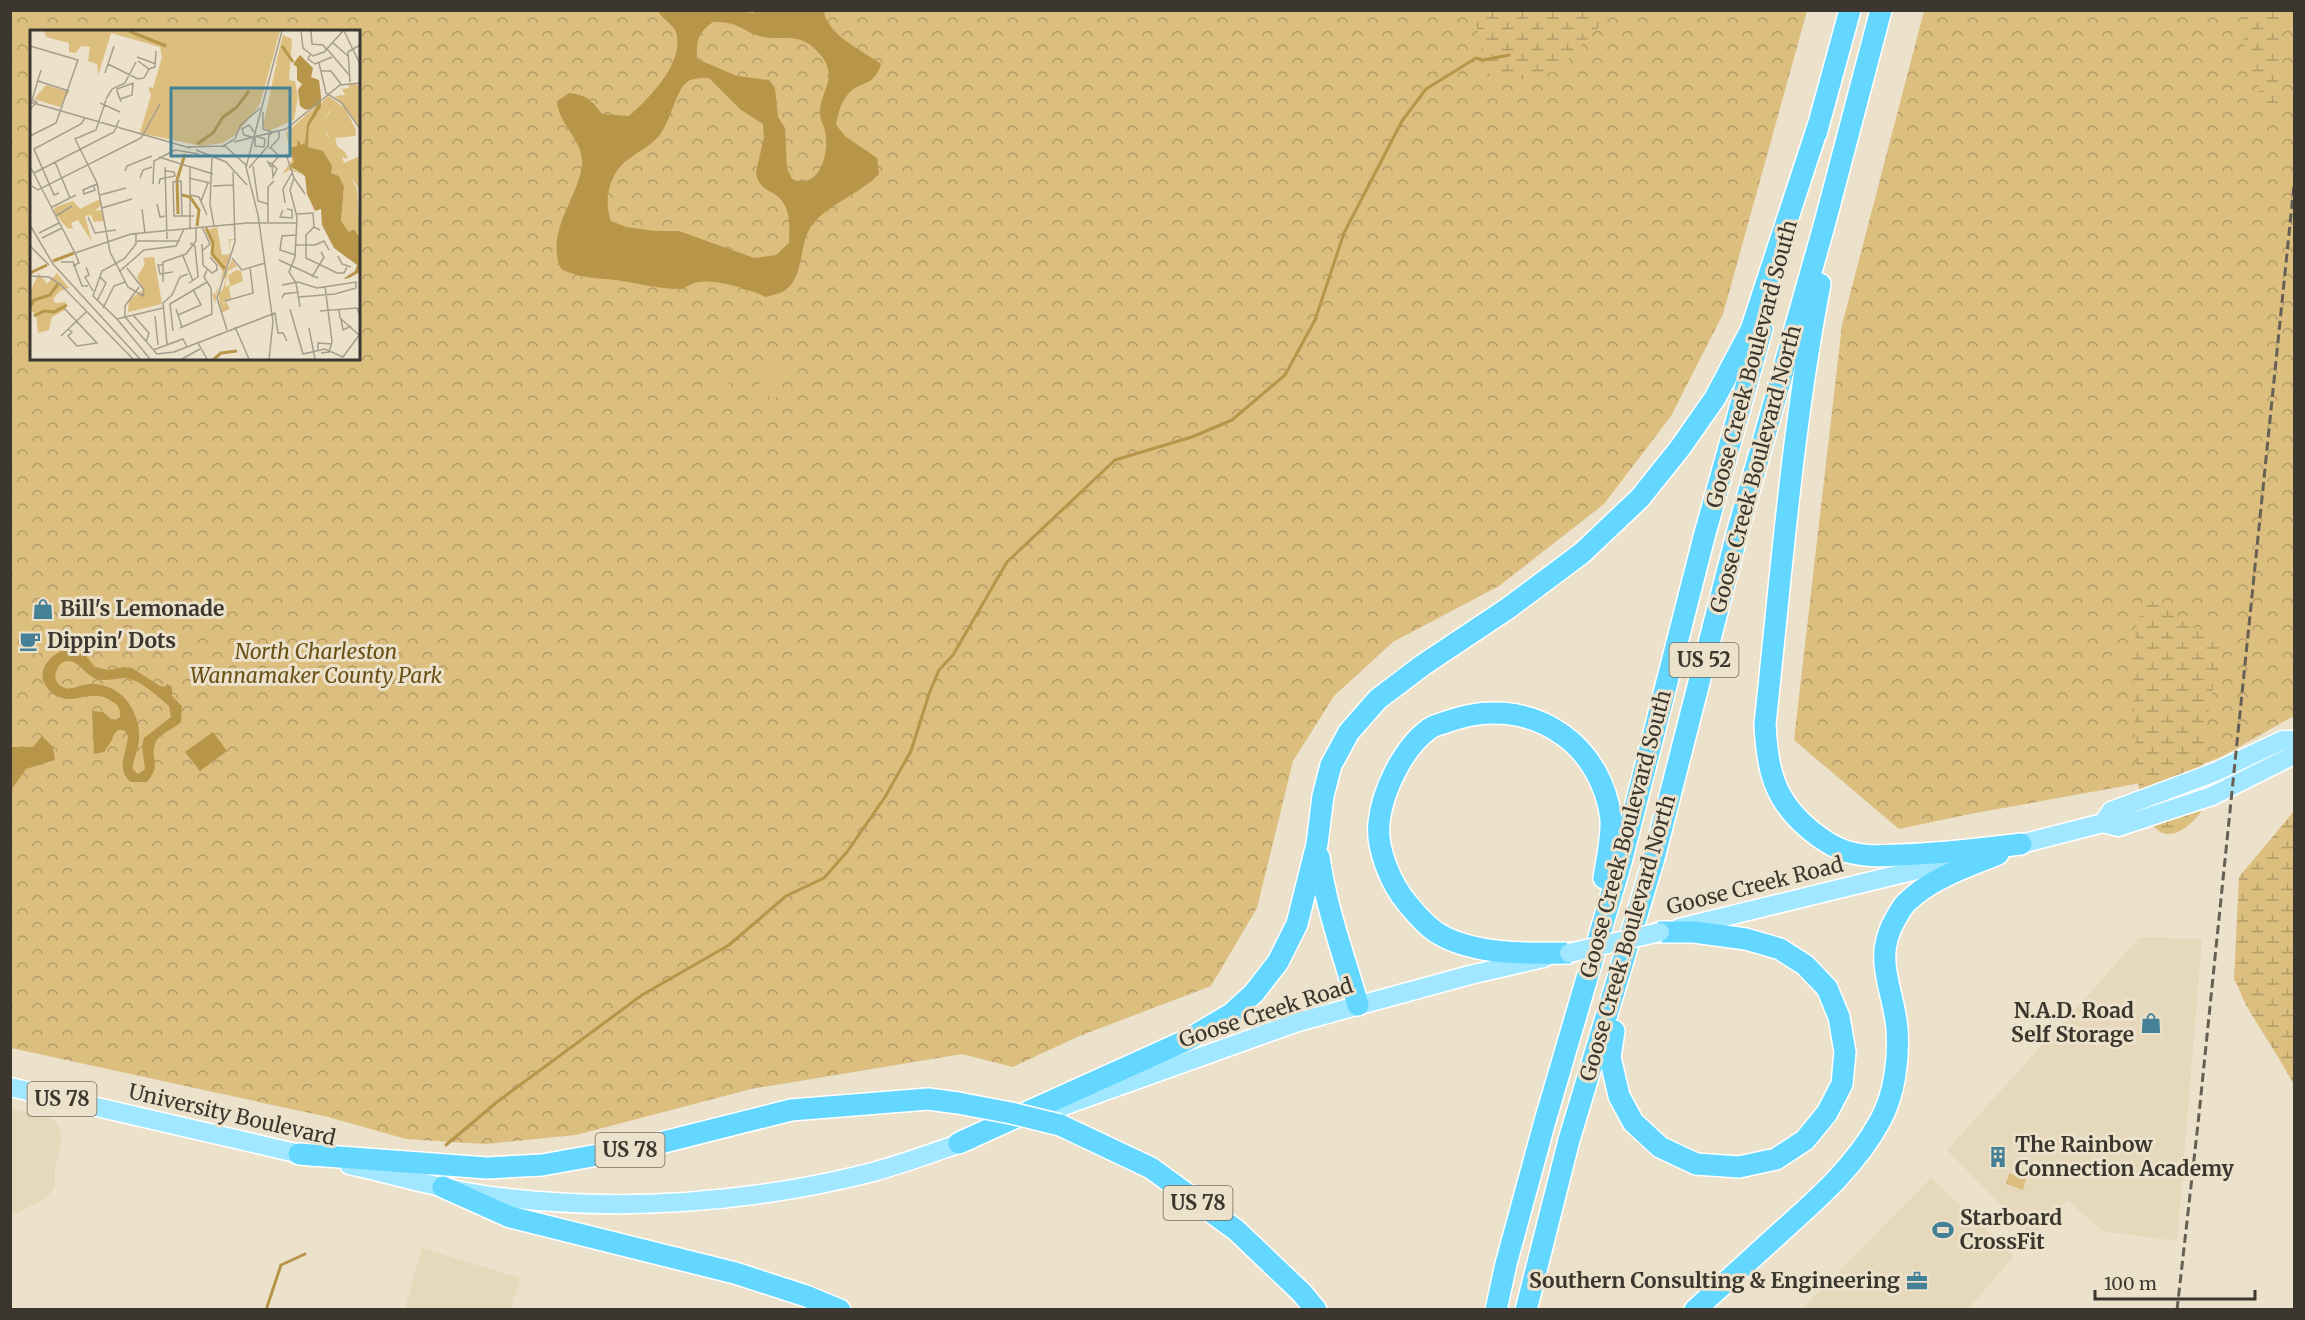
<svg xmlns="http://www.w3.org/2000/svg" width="2305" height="1320" font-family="Merriweather,serif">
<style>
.built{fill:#e6d8bb}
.forest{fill:url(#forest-crowns);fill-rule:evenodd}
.wetland{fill:url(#wetland-marsh)}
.pitch{fill:#dcbe7f}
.water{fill:#b79549;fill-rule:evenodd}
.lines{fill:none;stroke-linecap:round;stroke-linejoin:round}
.stream{stroke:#b79549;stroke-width:3}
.major-casing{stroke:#fff;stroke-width:21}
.highway-casing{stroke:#fff;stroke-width:24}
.major{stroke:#a1e7ff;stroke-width:18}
.highway{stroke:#63d7ff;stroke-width:21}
.rail{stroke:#666054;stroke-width:3;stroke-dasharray:9 4.5;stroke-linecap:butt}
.major-bridge-casing{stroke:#fff;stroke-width:21;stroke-linecap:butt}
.highway-bridge-casing{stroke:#fff;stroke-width:24;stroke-linecap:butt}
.major-bridge{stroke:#a1e7ff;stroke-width:18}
.highway-bridge{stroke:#63d7ff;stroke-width:21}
.labels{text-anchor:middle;stroke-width:6;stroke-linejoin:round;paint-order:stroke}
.shield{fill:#ece1cb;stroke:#706a5d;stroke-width:1.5}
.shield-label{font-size:20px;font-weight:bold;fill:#3b372e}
.street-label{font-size:21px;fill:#3b372e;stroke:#ece1cb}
.poi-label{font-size:21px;font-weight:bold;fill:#3b372e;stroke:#ece1cb;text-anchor:start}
.park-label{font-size:21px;font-style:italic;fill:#685016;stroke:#ece1cb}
.inset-river{fill:none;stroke:#b79549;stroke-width:3}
.inset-road{fill:none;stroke:#a59d8c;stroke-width:1.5}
.view{fill:#448197;fill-opacity:0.15;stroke:#448197;stroke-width:3}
.inset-edge{fill:none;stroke:#3b372e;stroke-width:3}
</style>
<defs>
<pattern id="forest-crowns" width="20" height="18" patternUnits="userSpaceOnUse" patternTransform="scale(1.5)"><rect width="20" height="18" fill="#dcbe7f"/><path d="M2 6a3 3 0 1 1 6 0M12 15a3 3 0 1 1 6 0" fill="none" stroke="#b49b68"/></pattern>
<pattern id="wetland-marsh" width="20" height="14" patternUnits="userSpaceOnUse" patternTransform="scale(1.5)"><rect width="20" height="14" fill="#dcbe7f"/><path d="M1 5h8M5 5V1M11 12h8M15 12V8" fill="none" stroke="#b49b68"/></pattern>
</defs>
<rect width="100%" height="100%" fill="#ece1cb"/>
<!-- built -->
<path class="built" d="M2140 937 2202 939 2177 1241 2102 1231 2067 1200 2032 1236 1947 1150Z
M11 1108 52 1119 57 1122 62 1138 55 1170V1187L46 1198 11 1216Z
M1931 1178 2014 1256 1968 1309H1802Z
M422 1248 520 1278 511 1309H405Z"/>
<!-- forest -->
<path class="forest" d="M11 11H1807L1723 314 1671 416 1604 504 1499 586 1393 642 1334 696 1293 761 1257 908 1211 986 1077 1037 1013 1067 962 1054 751 1089 576 1135 485 1144 406 1139 328 1117 11 1048ZM32 32H358V358H32Z
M1924 11H2294V716L2221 757 2163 779 1970 814 1899 829 1794 740 1842 325Z
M2009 1173 2026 1179 2023 1190 2006 1184Z"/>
<!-- wetland -->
<path class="wetland" d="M1474 11V10L1614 11 1559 69 1536 78 1512 80 1489 74 1483 60Z
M2243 11H2281L2277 111 2265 108 2244 44Z
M2151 601 2177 615 2184 623 2219 641 2220 647 2209 709 2203 756 2202 810C2196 820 2181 834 2169 834 2156 835 2146 817 2142 806 2139 798 2139 787 2138 778 2132 734 2136 688 2130 644L2135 643C2136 624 2138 614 2151 601Z
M2294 811V1085C2279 1056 2259 1029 2244 1001 2240 993 2239 986 2234 980L2239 877Z"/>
<!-- pitch -->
<path class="pitch" d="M765 353 783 356 776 398 757 395Z
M721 372H728L730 407H723Z"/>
<!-- water -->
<path class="water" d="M740 11 753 13 759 10 824 11C827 35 862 50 881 64 874 87 862 80 849 93 841 102 838 113 836 125L846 137 877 158 879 174C859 195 825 205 810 228 799 246 804 278 784 291 779 294 771 295 766 297 750 289 715 279 698 282 691 283 687 288 680 289 658 289 638 283 616 280 596 278 579 278 561 269 545 232 577 200 582 166 585 142 559 125 557 102L569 93C586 95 592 100 602 114L629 116C649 98 685 63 676 32 673 24 661 18 658 11ZM713 22C737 22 737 27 756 35 778 43 797 30 816 50 822 56 826 61 828 69 832 84 819 98 820 113 820 120 824 125 825 131 830 152 820 191 792 179L787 168 785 128 778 117 775 88 769 80 737 76 697 59C696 41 698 32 713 22ZM700 78H709L741 110 763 124 764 137 756 173C760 194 776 189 784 204 791 215 789 230 789 243L776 255 754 258 679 231H654L626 227 611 221C606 206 606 191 614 176 623 157 646 151 659 136 670 123 677 88 687 82 690 79 696 79 700 78Z
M69 648 86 656 95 667 108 670 124 667 132 668 160 686 165 687 167 684 172 687V696L182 706 181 722C174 729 158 734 155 744 150 760 162 764 147 782H131C115 769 127 753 128 736L124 730H118L114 734 112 740 104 752 94 754 92 711 103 712 111 719 115 720 120 717C120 710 120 706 113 702 92 686 74 707 55 695 31 679 45 655 69 648ZM66 661C80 660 84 675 97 679 107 682 115 678 125 678 141 680 157 696 169 706L171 717 144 738 142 746 145 769 138 774 133 770C132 761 136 756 138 747 141 733 138 719 131 707 122 690 102 681 83 685 77 686 72 690 65 688 50 683 54 665 66 661Z
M213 732 227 751 200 771 185 752Z
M42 736 53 747 55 760 26 769 11 790V747H33Z"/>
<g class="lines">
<!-- stream -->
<path class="stream" d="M446 1145 497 1102 642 995 729 945 786 896 824 878 847 852 885 797 911 751 929 694 939 670 953 655 1007 562 1115 460 1192 437 1232 420 1285 375 1315 320 1344 233 1402 121 1426 89 1476 58 1483 60 1509 55
M266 1310 281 1265 305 1254"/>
<defs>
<path id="major" d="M2103 823 2111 811 2215 772 2283 740H2294
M2009 847 2103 823 2118 827 2212 796 2294 755
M1679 928 1970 857
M10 1087 313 1157
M1052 1110 1298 1022 1470 975 1544 958
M349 1165C399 1176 448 1191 499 1197 621 1212 750 1203 869 1173 903 1164 938 1151 972 1139"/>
<path id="highway" d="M1816 134 1850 10
M1820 284C1792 429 1781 577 1765 724 1767 769 1774 800 1809 829 1821 839 1837 850 1853 853 1867 857 1884 856 1898 855 1940 854 1980 849 2021 844
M1319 857C1326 908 1344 956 1358 1005
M1569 953C1529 954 1475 955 1439 934 1427 927 1416 914 1407 903 1391 884 1376 848 1379 823 1382 791 1403 748 1429 729 1434 725 1441 724 1446 722 1486 707 1528 710 1563 735 1590 754 1607 786 1611 819 1612 838 1607 859 1604 878
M1614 1031 1610 1057 1619 1096 1633 1122 1660 1147 1696 1164 1739 1167 1776 1159 1805 1140 1827 1113 1842 1084 1845 1052 1839 1017 1827 988 1805 965 1780 949 1746 939 1694 932H1660
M1060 1125 1151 1168 1236 1230 1302 1293 1316 1310
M959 1143 1187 1040 1231 1014 1254 993 1278 962 1297 924 1317 844 1323 796 1331 765 1349 732 1378 699 1423 665 1507 609 1582 553 1640 498 1680 448 1715 398 1751 330 1819 123
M299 1154 487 1168 542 1165 648 1146 791 1110 928 1099 958 1103
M443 1187 510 1217 735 1273 806 1296 840 1310
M1496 1310 1506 1264 1545 1121 1621 862 1704 537 1762 329
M1526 1310 1569 1140 1654 858 1738 530 1824 226 1881 10
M1695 1310C1725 1283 1754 1256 1783 1230 1820 1197 1856 1165 1880 1121 1895 1094 1899 1058 1897 1028 1893 987 1872 958 1896 918 1899 913 1902 907 1906 903 1931 878 1967 867 1998 854"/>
</defs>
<!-- major casing -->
<use href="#major" class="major-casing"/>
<!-- highway casing -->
<use href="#highway" class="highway-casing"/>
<!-- major -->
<use href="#major" class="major"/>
<!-- highway -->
<use href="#highway" class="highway"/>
<!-- rail -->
<path class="rail" d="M2177 1310 2198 1124 2294 185"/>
<defs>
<path id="major-bridge" d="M1569 953 1660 932"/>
<path id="highway-bridge" d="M958 1103 1011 1113 1060 1125"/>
</defs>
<!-- major-bridge casing -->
<use href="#major-bridge" class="major-bridge-casing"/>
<!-- highway-bridge casing -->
<use href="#highway-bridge" class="highway-bridge-casing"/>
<!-- major-bridge -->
<use href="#major-bridge" class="major-bridge"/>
<!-- highway-bridge -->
<use href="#highway-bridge" class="highway-bridge"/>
</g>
<!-- icons -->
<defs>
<symbol id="shop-bare" viewBox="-9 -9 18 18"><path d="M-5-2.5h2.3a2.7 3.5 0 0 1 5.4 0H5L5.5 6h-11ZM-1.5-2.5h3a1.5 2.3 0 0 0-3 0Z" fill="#448197" stroke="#ece1cb" stroke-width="2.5" paint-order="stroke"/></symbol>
<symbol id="cafe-bare" viewBox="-9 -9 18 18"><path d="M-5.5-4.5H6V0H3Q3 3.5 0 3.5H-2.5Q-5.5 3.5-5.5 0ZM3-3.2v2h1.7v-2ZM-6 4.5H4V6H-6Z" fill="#448197" stroke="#ece1cb" stroke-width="2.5" paint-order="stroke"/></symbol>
<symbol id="building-bare" viewBox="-9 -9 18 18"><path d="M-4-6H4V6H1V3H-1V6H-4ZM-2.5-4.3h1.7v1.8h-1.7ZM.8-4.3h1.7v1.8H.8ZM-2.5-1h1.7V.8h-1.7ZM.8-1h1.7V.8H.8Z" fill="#448197" stroke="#ece1cb" stroke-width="2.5" paint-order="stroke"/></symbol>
<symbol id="stadium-bare" viewBox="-9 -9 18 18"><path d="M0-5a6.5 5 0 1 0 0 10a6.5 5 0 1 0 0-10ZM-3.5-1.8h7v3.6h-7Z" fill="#448197" stroke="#ece1cb" stroke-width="2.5" paint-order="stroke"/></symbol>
<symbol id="office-bare" viewBox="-9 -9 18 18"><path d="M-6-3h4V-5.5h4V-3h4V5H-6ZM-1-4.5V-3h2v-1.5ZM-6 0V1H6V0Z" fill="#448197" stroke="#ece1cb" stroke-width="2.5" paint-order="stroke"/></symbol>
</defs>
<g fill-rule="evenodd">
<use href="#shop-bare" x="28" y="594" width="30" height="30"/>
<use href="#cafe-bare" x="15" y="626" width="30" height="30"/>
<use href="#shop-bare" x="2136" y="1008" width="30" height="30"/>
<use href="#building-bare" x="1983" y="1142" width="30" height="30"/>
<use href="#stadium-bare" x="1928" y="1215" width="30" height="30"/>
<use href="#office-bare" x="1902" y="1266" width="30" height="30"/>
</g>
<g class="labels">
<!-- shield labels -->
<g class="shield">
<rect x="1669.5" y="643" width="69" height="34" rx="4.5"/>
<rect x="27.5" y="1082" width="69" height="34" rx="4.5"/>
<rect x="595.5" y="1133" width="69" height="34" rx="4.5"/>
<rect x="1163.5" y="1186" width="69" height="34" rx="4.5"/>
</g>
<g class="shield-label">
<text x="1704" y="667">US 52</text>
<text x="62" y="1106">US 78</text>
<text x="630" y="1157">US 78</text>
<text x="1198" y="1210">US 78</text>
</g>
<!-- street labels -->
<g class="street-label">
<text transform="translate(1752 364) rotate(-75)" y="7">Goose Creek Boulevard South</text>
<text transform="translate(1756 469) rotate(-75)" y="7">Goose Creek Boulevard North</text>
<text transform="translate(1626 834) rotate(-75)" y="7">Goose Creek Boulevard South</text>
<text transform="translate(1755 886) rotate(-14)" y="7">Goose Creek Road</text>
<text transform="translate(1628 938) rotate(-74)" y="7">Goose Creek Boulevard North</text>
<text transform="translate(1266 1013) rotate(-18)" y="7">Goose Creek Road</text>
<text transform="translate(232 1115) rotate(13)" y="7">University Boulevard</text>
</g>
<!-- poi labels -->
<g class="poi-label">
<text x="60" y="616">Bill's Lemonade</text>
<text x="47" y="648">Dippin' Dots</text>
<text x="2134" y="1018" text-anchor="end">N.A.D. Road<tspan x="2134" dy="24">Self Storage</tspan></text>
<text x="2015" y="1152">The Rainbow<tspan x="2015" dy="24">Connection Academy</tspan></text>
<text x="1960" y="1225">Starboard<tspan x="1960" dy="24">CrossFit</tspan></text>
<text x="1900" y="1288" text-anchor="end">Southern Consulting &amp; Engineering</text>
</g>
<!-- park labels -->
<g class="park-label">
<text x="316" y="659">North Charleston<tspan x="316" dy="24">Wannamaker County Park</tspan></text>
</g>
</g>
<!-- overview -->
<g transform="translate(30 30)">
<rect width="330" height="330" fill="#ece1cb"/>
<path d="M16 55 39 62 30 77 4 69Z" fill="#dcbe7f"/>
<path d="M14 1H250L230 74 206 105 193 113 171 116 110 103 121 65 118 57 123 58 132 27 130 17 81 3 68 46 67 34 58 31 60 17 51 16 46 23 39 22V13L16 7ZM246 35 256 50 265 51 268 67 264 90 239 101 233 96ZM319 53 330 55V98L305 66 315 65 312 59 319 58ZM298 66 315 78 326 100 325 106 305 108 307 116 316 123 318 129 312 127 314 133 330 126V160L310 133 295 99 294 90 301 81 291 73ZM70 169 71 175 65 181 71 180 74 191 64 192 61 185 55 186 62 212 48 190 41 193 43 199 37 198 24 182 25 177 43 171 50 179ZM187 197 192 225 200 224 199 209H205L200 211V231L188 256 185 274 182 263 185 264 193 242 182 224 184 214 177 200ZM124 227 132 274 98 282 99 270 113 260 107 247 115 234 113 228ZM202 230 207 236 198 241 195 257 200 255 198 246 206 240 211 241 213 251 199 257 201 268 193 273V275L196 271 200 279 191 283 188 262 192 261 196 249 193 248Z" fill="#dcbe7f"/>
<path d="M79 1H228L231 4V1H249L242 31 237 30 229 40 227 53 219 62 217 53 226 30 222 24 202 28 168 20 156 24 148 18H133ZM253 5 262 9 258 64 246 33ZM289 73H293L301 79 294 90 296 103 327 159 330 208 324 199 319 202 311 191 314 158 309 146 301 143 291 122 278 117 279 96 290 73 277 94 275 113 263 139 270 144 260 140 252 144 262 130 256 103ZM9 243 17 254 27 243 39 258 30 261 23 269 25 273 36 272 35 280 22 287 19 300 8 303 6 284 0 281V262Z" fill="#dcbe7f"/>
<path d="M270 25 283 38 281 47 289 50 291 66V77L279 96 278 117 293 121 302 136 301 143 309 146 314 157 311 191 319 202 324 199 330 208V242L319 248 313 249 325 241 327 235 304 218 292 195 291 179 285 181 277 164 275 146 260 136 264 132 260 118 267 116 268 110 271 115 275 113 277 94 287 76 276 80 270 76 268 60 272 54 267 50V37L263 34Z" fill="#b79549"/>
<path class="inset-river" d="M99 1 136 16M252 16 263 32M167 114 183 103 193 87 207 77 219 61M152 165 160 167 169 180 167 196M148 184 147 150 155 124M176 198 183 213 182 224 195 239M23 231 44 223M0 243 17 235M0 277 4 270 20 265 28 254M4 286 14 281 24 282 37 275M184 329 191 323 207 321"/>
<path class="inset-road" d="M271 1 273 18 283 26 294 22 313 1M281 1 282 14 293 15 297 20M314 1 330 34M302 12 318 26M0 16 48 30 26 93 0 106M297 19 320 46M280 25 278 29 285 34 302 27M107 27 126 34M108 31 119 39 114 48M289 33 296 63 312 73 330 99M78 34 108 49 114 48M119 39 125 37 126 21M291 41H301L311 54M75 43 84 16M8 51 39 61M320 52 318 22 330 15M76 69 82 59 95 53 106 32M90 69 102 65 103 53 87 59V61L90 69 91 72M76 70 66 100 45 109 67 153 80 222 98 257 113 266 114 260 97 238M0 72 160 118M70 73 90 82M0 79 7 72 2 70 11 40M233 82V99L242 102M222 107 214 105 212 99 219 95 224 102M225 108V116L234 117 235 109 226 106M204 112 256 99 310 55 330 53M193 116 205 109 210 96 230 78M156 117 195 116 216 135M240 117 249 126 242 134 243 147 247 139 242 134 238 132 241 137M239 119 249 108V100M145 120 169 124M166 120 196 132 217 155M256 124 264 148 260 160 267 187 265 227 259 242 266 253 270 277M129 127 183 144M182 128 180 174 184 196M25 132 40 168M0 136 45 223 49 233 43 236M223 136 228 171 238 174M135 137 137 209M160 137V165L169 167 177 185M219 138 238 116 239 105 245 101M95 141 97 136 122 126M4 143 84 102 89 90M110 148 113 140 122 137M159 148 180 153M264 148 275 164M123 154 124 131 145 120M129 154 130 149 145 146 144 142 135 141M63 155 65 160 54 164 53 160 62 156 65 155 67 154M2 156 8 160 111 108 130 74M183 156 203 155M29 163 24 165 4 119 51 94 55 88M70 165 96 158M160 169V198M171 171 178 153M255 173 253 159 262 143M127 174 130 187 135 186M22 177 46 165M72 178 102 169M112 179 115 203M253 180 250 187 262 188V180L257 179M267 184 283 183 284 197M26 186 42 176M152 186 151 151 143 152 144 186H164M58 187 65 203 86 200M238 192V157L244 151M0 195 23 234 110 329M172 197 180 214 172 221M290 200 284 197 276 205V228L307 243H314L317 237M9 203 29 193M106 204V214L94 229 72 241 63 266 87 289 133 278M12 208 32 198M107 211H150M172 214 173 235 182 243 187 240V235L180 227M266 215H285L294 211 299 220M0 216 19 235M45 223 101 204 217 193H267M265 225 250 220 252 206 266 205M153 226 163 251M308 226 312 234 321 237M202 228 212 240 235 233M249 230 288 248M31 232H43L52 256H58M132 235H128L130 244 143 242M56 237 59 245 55 247 63 261M177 240 174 247 181 258M90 241 114 220 146 216 154 199M0 246 19 247 30 254 103 329M282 247 294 227 291 222M133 252V232L156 224 166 211V198M159 253 168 247 165 216 160 213M252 255 268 252 287 258 326 252V258L305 264 269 267M109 257 95 276V287L127 324 144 322 245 283 248 303H253L257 311M252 268 254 264 269 262M67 271 76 253 70 247M195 271 223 263 220 237M34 278 67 313 47 316 38 306 42 302 38 299M73 278 84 256 95 252M146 279 152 297M260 279 273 324 295 319 313 327M309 279 310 288 329 305M290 281 327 278 330 286M103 285 119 303 116 312M148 285 171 275 163 259M125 286 128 315M87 289 120 329M311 289 313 300 321 296M205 297 219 329M150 298 182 284 181 258M279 298 285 329M197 300 187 268 205 212 203 142M143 301 140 274 177 252M31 306 56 282M168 313 177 329M137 314 133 273 142 265 150 247 158 244M123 320 153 309 157 317M288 320V313L302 314M291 323 299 322 302 312 295 256M313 327 330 304M152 329 170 319M239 329 243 292 228 185 216 137 252 1"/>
<path class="view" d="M141 58H260V126H141Z"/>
<rect width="330" height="330" class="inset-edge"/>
</g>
<!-- border -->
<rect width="2305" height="1320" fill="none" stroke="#3b372e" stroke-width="24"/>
<!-- scale -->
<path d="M2095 1290v9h160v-9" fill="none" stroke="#3b372e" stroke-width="3"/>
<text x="2104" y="1290" font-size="18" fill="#3b372e" stroke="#ece1cb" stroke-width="4.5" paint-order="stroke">100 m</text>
</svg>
